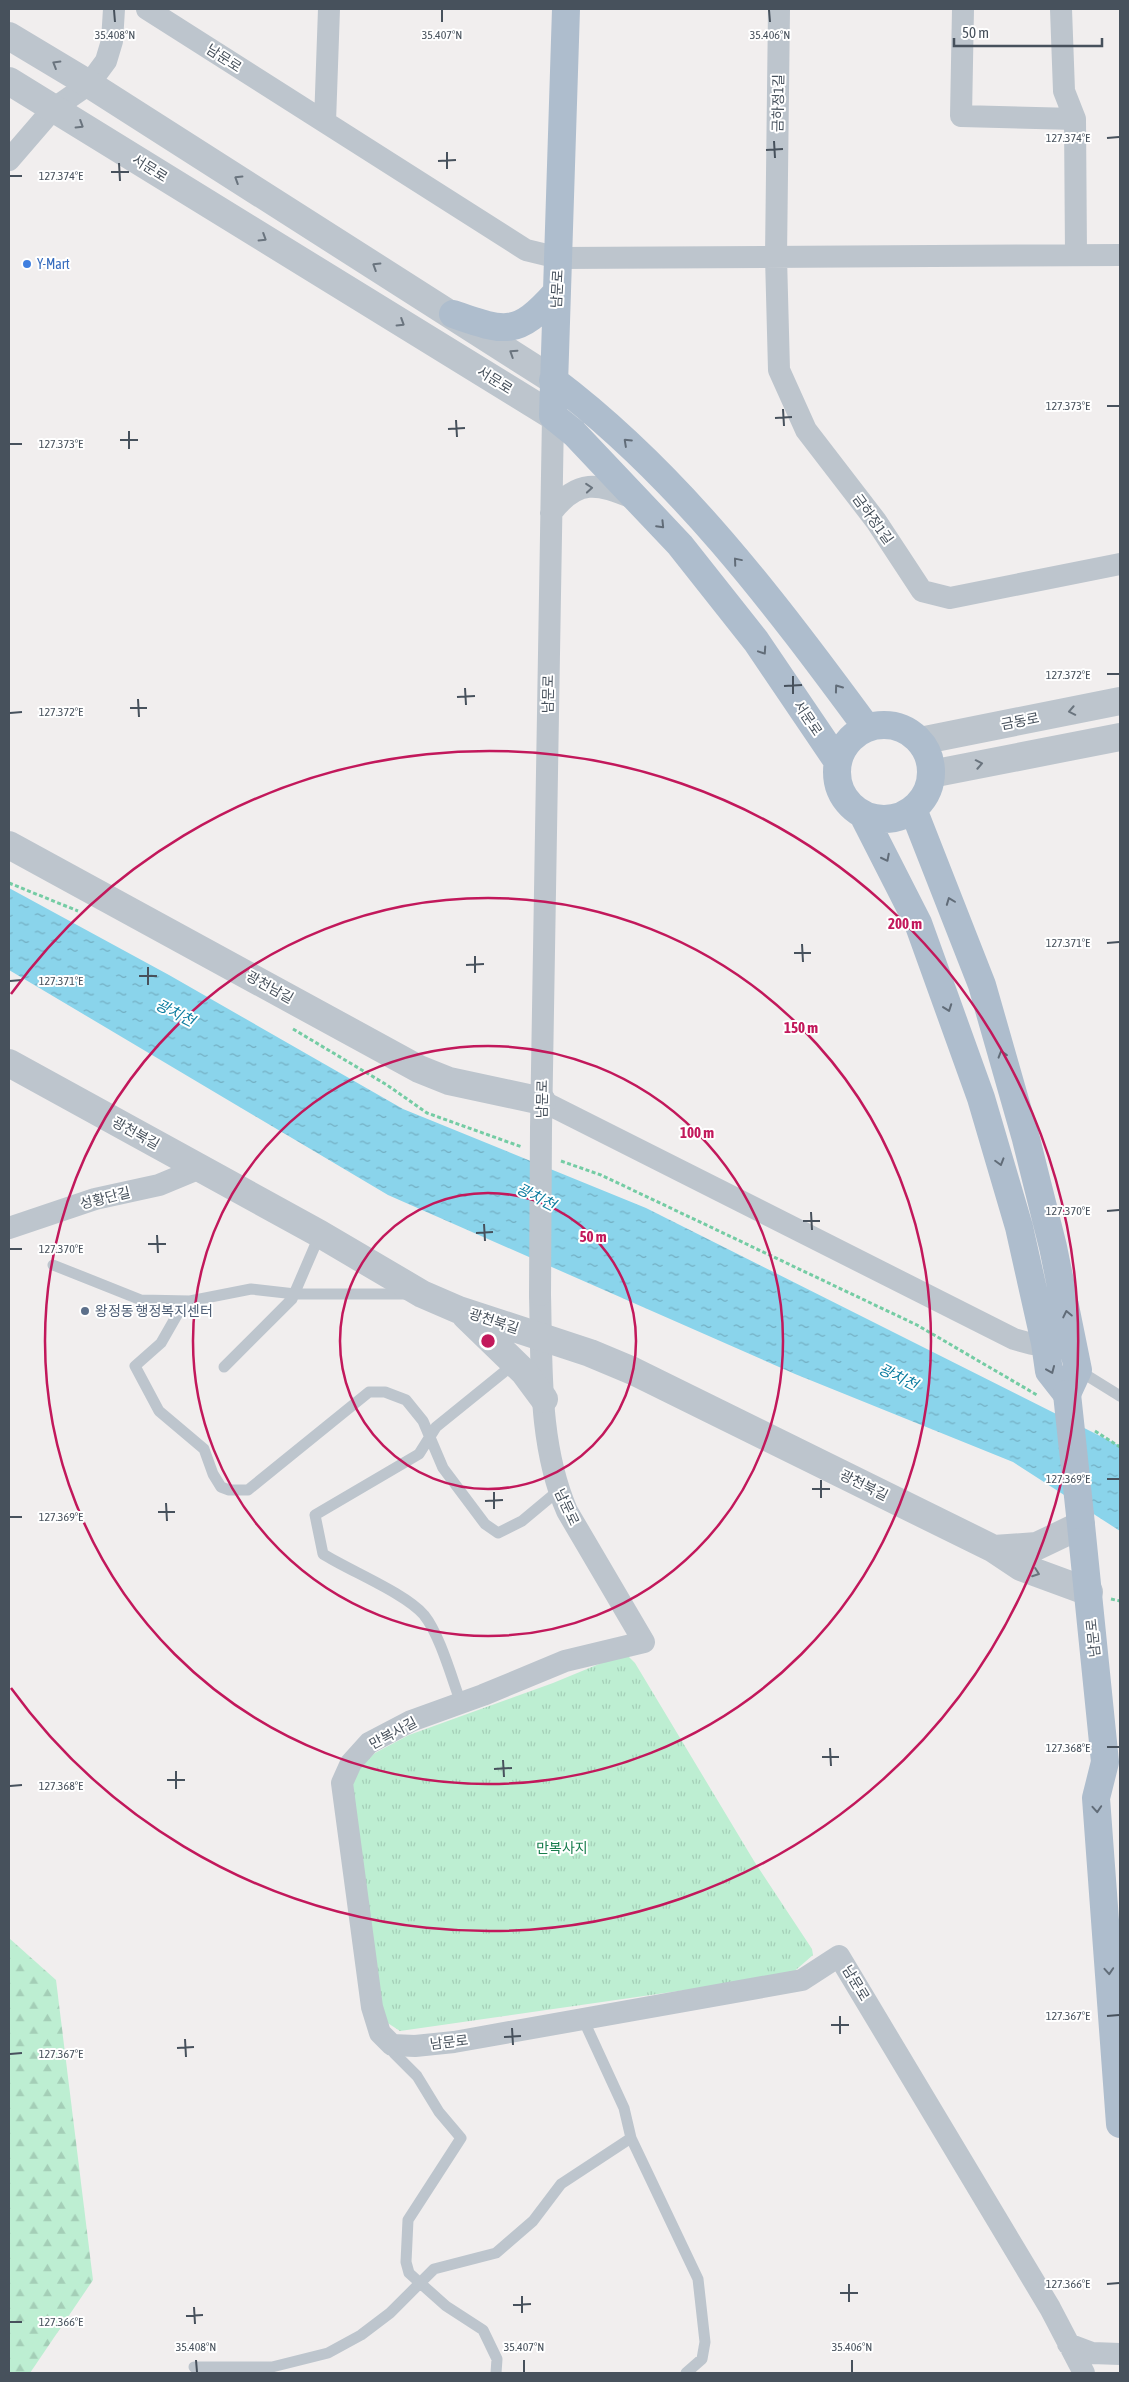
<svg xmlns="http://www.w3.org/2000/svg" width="1129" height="2382" font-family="'Asap Condensed','Noto Sans KR',sans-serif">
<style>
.forest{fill:url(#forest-firs)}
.park{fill:url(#park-tufts)}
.water{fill:url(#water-ripples)}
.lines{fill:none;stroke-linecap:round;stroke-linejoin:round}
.path{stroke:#75cca4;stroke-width:3;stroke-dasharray:4 2.5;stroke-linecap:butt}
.service{stroke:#bdc5cd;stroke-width:11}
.minor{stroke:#bdc5cd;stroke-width:22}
.tertiary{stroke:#bdc5cd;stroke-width:28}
.primary{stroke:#aebdcd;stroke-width:28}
.minor-bridge{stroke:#bdc5cd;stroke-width:22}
.primary-bridge{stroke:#aebdcd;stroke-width:28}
.oneway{stroke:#6a747e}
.oneway2{stroke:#616c78}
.ticks{fill:none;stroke:#47515c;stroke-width:2}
.ring{fill:none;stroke:#c2185b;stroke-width:2.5}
.shop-dot{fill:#3f7fe0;stroke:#fff;stroke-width:2}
.service-dot{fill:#5c6f8a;stroke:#fff;stroke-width:2}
.labels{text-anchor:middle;stroke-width:4;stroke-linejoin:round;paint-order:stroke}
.street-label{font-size:14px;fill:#47515c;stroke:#fff}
.shop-label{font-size:14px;fill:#366cbe;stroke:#fff;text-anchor:start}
.service-label{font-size:14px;fill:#4e5e75;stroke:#fff;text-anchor:start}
.park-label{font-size:14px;fill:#187d4d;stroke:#fff}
.water-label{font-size:15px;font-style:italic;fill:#0d7da0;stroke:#fff}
.ticks-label{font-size:12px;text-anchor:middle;fill:#47515c;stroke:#fff;stroke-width:4;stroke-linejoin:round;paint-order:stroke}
.centre{fill:#c2185b;stroke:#fff;stroke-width:2.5}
.ring-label{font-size:15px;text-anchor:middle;font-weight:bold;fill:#c2185b;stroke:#fff;stroke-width:4;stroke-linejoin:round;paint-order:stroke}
</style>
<defs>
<pattern id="forest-firs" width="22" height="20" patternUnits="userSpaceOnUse" patternTransform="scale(1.25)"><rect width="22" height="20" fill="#bdeed2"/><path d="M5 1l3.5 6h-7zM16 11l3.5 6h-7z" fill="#a4ceb7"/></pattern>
<pattern id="park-tufts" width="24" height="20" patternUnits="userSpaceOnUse" patternTransform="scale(1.25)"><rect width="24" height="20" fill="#bdeed2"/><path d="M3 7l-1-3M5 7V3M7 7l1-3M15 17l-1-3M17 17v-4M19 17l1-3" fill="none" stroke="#a4ceb7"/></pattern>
<pattern id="water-ripples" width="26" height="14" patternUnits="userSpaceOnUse" patternTransform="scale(1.25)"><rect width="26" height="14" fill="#8ad4eb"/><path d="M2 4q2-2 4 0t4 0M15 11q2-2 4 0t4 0" fill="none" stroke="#73aec2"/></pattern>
</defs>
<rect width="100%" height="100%" fill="#f1eeee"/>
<!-- forest -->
<path class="forest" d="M9 1938 56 1980 93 2280 30 2373H9Z"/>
<!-- park -->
<path class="park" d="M627 1655 635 1663 754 1861 812 1949 813 1955 790 1975 400 2031 383 2020 351 1786 359 1767 375 1753 409 1735 553 1683 616 1657Z"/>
<!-- water -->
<path class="water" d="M9 888 169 975 403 1109 646 1208 1120 1446V1531L1013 1462 795 1374 388 1195 9 970Z"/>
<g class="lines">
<!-- path -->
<path class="path" d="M9 883 78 911
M293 1029 387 1085 427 1113 522 1147
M561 1161 601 1175 917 1325 1037 1395
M1095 1431 1120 1447
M1111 1599 1120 1601"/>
<!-- service -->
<path class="service" d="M53 1265 141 1300 190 1301 251 1289 295 1294H410
M185 1301 161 1343 135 1366 159 1411 204 1449 213 1474 221 1487 229 1490H248L369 1392H385L406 1400 423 1421 443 1468 485 1524 498 1533 522 1521 558 1491
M224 1367 292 1299 320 1234
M1078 1370 1120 1396
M461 1703C452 1679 440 1635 424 1615 405 1593 350 1571 323 1554L315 1515 419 1454 436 1427 515 1363
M392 2045 394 2053 417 2076 439 2112 461 2138 408 2220 406 2262 409 2273 419 2282 446 2306 483 2330 497 2359 496 2373
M631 2138 698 2279 705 2342 702 2359 686 2373
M194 2367H272L328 2353 361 2335 390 2313 434 2269 496 2253 533 2221 561 2184 631 2138 624 2108 583 2019"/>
<!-- minor -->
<path class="minor" d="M147 9 526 250 559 258 1120 255
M779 9 776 257 779 370 806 430 876 521 922 591 950 598 1120 564
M963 9 961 116 1075 119
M1061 9 1064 91 1075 119 1076 255
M325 122 329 9
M9 160 53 109 89 84 106 61 112 41 114 9
M551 513C578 478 597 483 635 499
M542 1101 1014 1339 1032 1344 1045 1343
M541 1129 553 416
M9 1228 95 1199 159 1185 200 1168
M540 1295C542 1367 538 1444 567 1511L644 1642 565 1661 483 1695 411 1721 369 1743 351 1763 342 1783 372 2007 380 2033 392 2045 415 2046 454 2042 802 1980 839 1956 1050 2308 1084 2373
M1068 2344 1092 2353 1120 2354"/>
<!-- tertiary -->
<path class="tertiary" d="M9 36 89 84 553 380
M9 81 553 416
M920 741 1120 701
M931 774 1120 737
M9 845 419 1069 449 1081 542 1101
M9 1063 320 1234 422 1294 459 1310 590 1353 633 1371 994 1549 1021 1567 1089 1592
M466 1316 524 1372 544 1399
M994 1549 1037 1546 1081 1525"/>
<!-- primary -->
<path class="primary" d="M566 9 553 416 574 433 680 545 756 641 838 762
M453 314C505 332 517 337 556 293
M553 380C679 475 774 602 867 728
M837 772a47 47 0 1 1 94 0a47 47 0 1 1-94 0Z
M863 815 918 923 981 1098 1019 1227 1045 1343 1049 1371 1067 1394 1078 1370 1053 1247 1026 1139 982 985 913 809
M1080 1515 1105 1762 1096 1798 1120 2124"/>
<!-- minor-bridge -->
<path class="minor-bridge" d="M540 1295 541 1129"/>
<!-- primary-bridge -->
<path class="primary-bridge" d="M1067 1394 1080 1515"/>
</g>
<!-- one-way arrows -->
<defs><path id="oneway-chevron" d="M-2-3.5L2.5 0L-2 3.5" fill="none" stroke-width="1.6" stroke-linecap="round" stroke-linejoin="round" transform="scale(1.25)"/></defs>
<g class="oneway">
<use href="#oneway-chevron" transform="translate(56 64) rotate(-149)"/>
<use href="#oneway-chevron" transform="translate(80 125) rotate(32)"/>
<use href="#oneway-chevron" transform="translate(238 179) rotate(-148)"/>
<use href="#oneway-chevron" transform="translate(263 238) rotate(32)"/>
<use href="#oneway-chevron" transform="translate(376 266) rotate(-148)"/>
<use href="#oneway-chevron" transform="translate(401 323) rotate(32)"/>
<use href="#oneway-chevron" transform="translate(513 353) rotate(-147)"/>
<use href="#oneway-chevron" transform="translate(589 488) rotate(-5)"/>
<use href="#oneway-chevron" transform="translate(1072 711) rotate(169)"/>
<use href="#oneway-chevron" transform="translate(979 764) rotate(-11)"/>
<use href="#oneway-chevron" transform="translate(1036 1573) rotate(20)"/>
</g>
<g class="oneway2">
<use href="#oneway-chevron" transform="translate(627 442) rotate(-137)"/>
<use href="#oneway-chevron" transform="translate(661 525) rotate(46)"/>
<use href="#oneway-chevron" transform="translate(737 561) rotate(-130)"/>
<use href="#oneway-chevron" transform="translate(763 651) rotate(56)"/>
<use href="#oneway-chevron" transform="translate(838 688) rotate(-126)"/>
<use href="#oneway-chevron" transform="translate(886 858) rotate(63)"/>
<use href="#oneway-chevron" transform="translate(950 901) rotate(-111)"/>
<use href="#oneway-chevron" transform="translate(948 1008) rotate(70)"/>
<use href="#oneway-chevron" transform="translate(1002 1054) rotate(-107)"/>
<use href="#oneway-chevron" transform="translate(1000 1162) rotate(74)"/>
<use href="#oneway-chevron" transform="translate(1067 1314) rotate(-102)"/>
<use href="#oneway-chevron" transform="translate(1051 1370) rotate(67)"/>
<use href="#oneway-chevron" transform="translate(1097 1809) rotate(86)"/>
<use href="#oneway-chevron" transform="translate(1109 1971) rotate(86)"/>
</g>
<!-- ticks -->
<path class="ticks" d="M114 10 115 22M442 10V22M769 10 770 22M1107 138 1119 137M774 141 775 158M766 150 783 149M447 152V169M438 161 456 160M119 163 120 181M111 172H129M10 176H22M1107 406H1119M783 409 784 426M775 418 792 417M456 420 457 437M448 429 465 428M129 431V449M120 440H138M10 444H22M1107 674H1119M793 676V694M784 686 802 685M465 688 466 705M457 697 475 696M138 699 139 717M130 708H147M10 713 22 712M1107 943 1119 942M802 944 803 962M794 953H811M475 956V973M466 965 484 964M148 967V985M139 976H157M10 981 22 980M1107 1211 1119 1210M811 1212 812 1230M803 1221H820M484 1224 485 1241M476 1233 493 1232M157 1235 158 1253M148 1244H166M10 1249H22M1107 1479H1119M821 1480V1498M812 1489H830M494 1492V1509M485 1501 503 1500M166 1503 167 1521M158 1512H175M10 1517H22M1107 1747H1119M830 1748 831 1766M822 1757H839M503 1760 504 1777M494 1769 512 1768M176 1771V1789M167 1780H185M10 1786 22 1785M840 2016V2034M1107 2016 1119 2015M831 2025H849M512 2028 513 2045M504 2037 521 2036M185 2039 186 2057M177 2048 194 2047M10 2054 22 2053M849 2284V2302M1107 2284 1119 2283M840 2293H858M522 2296V2313M513 2305 531 2304M194 2307 195 2324M186 2316 203 2315M10 2322H22M196 2360 197 2372M524 2360V2372M852 2360V2372"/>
<!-- distance rings -->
<g class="ring">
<circle cx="488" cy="1341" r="148"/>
<circle cx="488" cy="1341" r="295"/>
<circle cx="488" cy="1341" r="443"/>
<path d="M11 994A590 590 0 1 1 11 1688"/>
</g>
<!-- markers -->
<circle class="shop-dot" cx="27" cy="264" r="5"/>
<circle class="service-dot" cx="85" cy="1311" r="5"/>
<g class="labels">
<!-- street labels -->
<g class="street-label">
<text transform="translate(224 58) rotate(33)" y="5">남문로</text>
<text transform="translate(778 103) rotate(-89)" y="5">금하정1길</text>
<text transform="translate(150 168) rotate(32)" y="5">서문로</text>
<text transform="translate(557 289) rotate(-87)" y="5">남문로</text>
<text transform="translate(495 380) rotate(32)" y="5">서문로</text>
<text transform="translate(873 519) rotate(54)" y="5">금하정1길</text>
<text transform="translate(548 694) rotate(-89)" y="5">남문로</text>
<text transform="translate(808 718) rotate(56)" y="5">서문로</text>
<text transform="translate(1020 721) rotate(-11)" y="5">금동로</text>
<text transform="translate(270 987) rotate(29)" y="5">광천남길</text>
<text transform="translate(542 1099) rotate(-89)" y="5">남문로</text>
<text transform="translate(136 1133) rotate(29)" y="5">광천북길</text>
<text transform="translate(105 1198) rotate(-14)" y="5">성황단길</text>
<text transform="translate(494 1321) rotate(18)" y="5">광천북길</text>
<text transform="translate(864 1485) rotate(26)" y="5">광천북길</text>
<text transform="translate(567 1507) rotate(65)" y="5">남문로</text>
<text transform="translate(1093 1638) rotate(-96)" y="5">남문로</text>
<text transform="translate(393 1733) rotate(-28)" y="5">만복사길</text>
<text transform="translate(856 1983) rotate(59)" y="5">남문로</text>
<text transform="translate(449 2042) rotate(-7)" y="5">남문로</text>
</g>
<!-- shop labels -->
<g class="shop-label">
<text x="37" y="269">Y-Mart</text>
</g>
<!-- service labels -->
<g class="service-label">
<text x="95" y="1316">왕정동 행정복지센터</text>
</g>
<!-- park labels -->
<g class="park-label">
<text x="562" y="1853">만복사지</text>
</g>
<!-- water labels -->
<g class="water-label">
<text transform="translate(175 1013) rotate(27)" y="5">광치천</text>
<text transform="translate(536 1197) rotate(27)" y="5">광치천</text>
<text transform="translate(898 1377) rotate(26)" y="5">광치천</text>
</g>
</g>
<g class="ticks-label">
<text x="115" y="39">35.408°N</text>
<text x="442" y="39">35.407°N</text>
<text x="770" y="39">35.406°N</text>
<text x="1068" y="142">127.374°E</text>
<text x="61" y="180">127.374°E</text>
<text x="1068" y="410">127.373°E</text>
<text x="61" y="448">127.373°E</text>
<text x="1068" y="679">127.372°E</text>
<text x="61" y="716">127.372°E</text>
<text x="1068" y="947">127.371°E</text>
<text x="61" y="985">127.371°E</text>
<text x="1068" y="1215">127.370°E</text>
<text x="61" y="1253">127.370°E</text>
<text x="1068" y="1483">127.369°E</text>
<text x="61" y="1521">127.369°E</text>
<text x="1068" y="1752">127.368°E</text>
<text x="61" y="1790">127.368°E</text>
<text x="1068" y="2020">127.367°E</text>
<text x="61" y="2058">127.367°E</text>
<text x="1068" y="2288">127.366°E</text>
<text x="61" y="2326">127.366°E</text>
<text x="196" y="2351">35.408°N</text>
<text x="524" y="2351">35.407°N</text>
<text x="852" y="2351">35.406°N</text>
</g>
<circle cx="488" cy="1341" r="8" class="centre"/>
<g class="ring-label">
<text x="905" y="929">200 m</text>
<text x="801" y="1033">150 m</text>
<text x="697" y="1138">100 m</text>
<text x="593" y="1242">50 m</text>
</g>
<!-- border -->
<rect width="1129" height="2382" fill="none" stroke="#47515c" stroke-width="20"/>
<!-- scale -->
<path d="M954 38v8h148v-8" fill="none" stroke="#47515c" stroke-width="2.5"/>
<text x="962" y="38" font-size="15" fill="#47515c" stroke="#ffffff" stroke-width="4" paint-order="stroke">50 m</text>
</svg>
